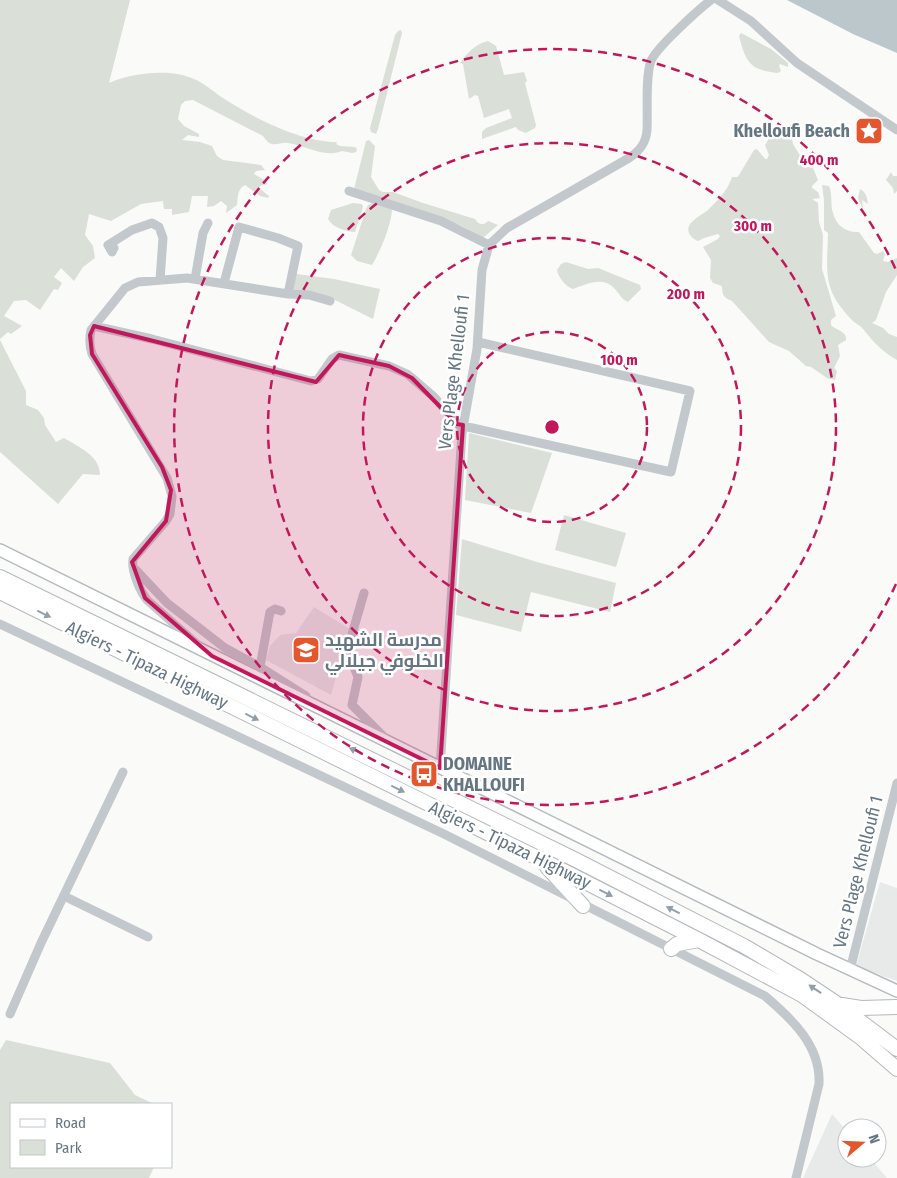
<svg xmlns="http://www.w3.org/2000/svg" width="897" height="1178" font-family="'Fira Sans Condensed',Cairo,sans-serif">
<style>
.built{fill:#e8e9e9}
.green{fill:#dadfd7}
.water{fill:#bbc7cb}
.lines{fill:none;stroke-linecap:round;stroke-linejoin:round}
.major-casing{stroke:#b5babe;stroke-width:14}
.highway-casing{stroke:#b4b9bd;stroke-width:16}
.minor{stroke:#c3c8cc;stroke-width:9}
.major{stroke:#fff;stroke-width:11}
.highway{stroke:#fff;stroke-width:14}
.oneway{fill:#939fa8}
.marked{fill:#c2185b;fill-opacity:0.2;stroke:#c2185b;stroke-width:4;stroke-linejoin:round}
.ring{fill:none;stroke:#c2185b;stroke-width:2.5;stroke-dasharray:9 6}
.labels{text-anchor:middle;stroke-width:5;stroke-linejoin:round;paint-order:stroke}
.poi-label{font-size:18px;font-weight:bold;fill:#657683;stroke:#fff;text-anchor:start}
.street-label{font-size:18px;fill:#657683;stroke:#fff}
.centre{fill:#c2185b;stroke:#fff;stroke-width:2.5}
.ring-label{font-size:15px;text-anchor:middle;font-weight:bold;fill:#c2185b;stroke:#fff;stroke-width:5;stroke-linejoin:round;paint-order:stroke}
</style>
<rect width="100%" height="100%" fill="#fafaf8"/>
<!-- built -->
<path class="built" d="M314 607 350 629 331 695 266 660 270 646 280 635 296 633Z
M880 882 897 888V981L856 966Z
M832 1114 847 1131V1158H870L887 1178H803Z"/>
<!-- green -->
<path class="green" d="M0 0H130L109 83C132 73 170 68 194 79 206 84 216 94 226 100 256 119 301 142 337 142L336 144 340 146 355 147 357 149 356 152 352 153 342 151C324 158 307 146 288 143 283 142 277 145 272 144 267 143 266 139 263 136L193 100 185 101 181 105 178 119 184 126 199 134V137L188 135 182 140 200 142 212 146 217 156 223 160 261 165 265 170 256 171 254 174 266 181 267 184 260 186 259 188 269 196 268 198 260 196 245 185C237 189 238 197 237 205L226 213 227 206 221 201 214 206 207 207 208 196H192L189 212 172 215V209H164L163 201 141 204 111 221 89 214 85 235 93 246 95 258 83 267 74 281 61 268 54 277 62 283 58 290 54 289 40 310 26 300 14 301 4 316 22 326 11 334 8 332 0 339Z
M401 30 402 33 378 129 376 134 371 132 370 128 395 35 398 31Z
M741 33 771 49 788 63V67L780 64 779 66 781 71 778 73C750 70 746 63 739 36Z
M488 41 496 46 504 75 524 72 527 81 525 83 536 125 535 128 526 133 518 130 516 127 482 139V132L486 128 512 118 509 109 484 118 478 96 475 95 469 99 463 64 460 63C467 53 475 44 488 41Z
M783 133H786L792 138 793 144 801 157 799 161 802 167 803 159 811 163 818 180 812 186V188L818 192 820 198 812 199 818 203 819 222 823 235 822 269 836 316 831 320V325C837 331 847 331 846 340L838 345 840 356 834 368 837 371 835 380 827 378 811 367 806 366 789 351 769 342 732 301C724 298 722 295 722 286L713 283 710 278 711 260 703 247 718 239 720 236 718 234 704 238 698 241C693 239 686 233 689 226 691 220 705 213 709 209 718 200 728 190 732 177H737L739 175 754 150 757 149 765 159H767L769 155 765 145 772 134 777 137Z
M369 140 375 146 371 177 379 190 383 192H393L423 203 475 219C479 225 483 226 488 221L498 225 484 237H481L462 226 354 189 366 141Z
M891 172 893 176H897V191L894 194 893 188 886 180Z
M822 185 829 186C833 195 830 204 833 213 836 226 847 233 859 232L874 253 877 254 883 251 885 254 883 261 888 262 897 258V275L886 292 876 320 872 323 883 328 889 334 897 337V360C886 354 876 345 868 335 866 333 865 331 863 329 861 326 857 324 854 322 822 290 827 275 828 233L824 230V200Z
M860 189C866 192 867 197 868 204L862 200 863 210 858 198Z
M353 203 362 204 363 207 355 232C346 232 332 227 328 219L331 210Z
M373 203 392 208C392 224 380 252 372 265L357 261 351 255 366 209 368 205Z
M566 262 588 269 598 268 640 285 641 289 628 302C621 299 620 294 614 288 602 276 587 284 573 289 566 287 558 277 557 270L561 264Z
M296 274 334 279 380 289 373 319 333 299 293 291Z
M0 340 26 391V405L38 410 44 418 45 425 56 442 64 438C78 447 100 455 100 475L83 474 58 504 0 452Z
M469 433 552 453 531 513 465 500Z
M564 515 626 533 616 567 555 550Z
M462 539 537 562 616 583 610 612 531 592 521 632 456 615Z
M6 1040 110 1063 135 1095 154 1104H11V1167H154L149 1178H0V1050Z"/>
<!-- water -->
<path class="water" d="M787 0H897V53L853 34Z"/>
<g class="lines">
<defs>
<path id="major" d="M0 550 817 954 897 991"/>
<path id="highway" d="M0 577 576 860 744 946 800 979 836 1003 897 1049
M0 592 550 864 699 940 802 995 860 1037 897 1069
M547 867 583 906
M671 949 677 944 699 940
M842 1005 861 1008 897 1007"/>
</defs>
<!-- major casing -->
<use href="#major" class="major-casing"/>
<!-- highway casing -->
<use href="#highway" class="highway-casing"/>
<!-- minor -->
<path class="minor" d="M718 0 751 21 797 63 897 130
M349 191 441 221 489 245
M114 248 112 252 108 245 132 230 152 223 159 227 163 238 160 280
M195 279 203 233 208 223
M224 283 239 227 278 238 298 246 288 294 309 295 330 301
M94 326 152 339 311 381 318 379 332 359 339 355 389 366 407 374 412 378 434 397 459 425 671 472 690 391 478 342
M135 569 167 603 225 648 260 667 306 696
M364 593 348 648V652L358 677 352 705 384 737
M0 624 444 834 765 996C792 1019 821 1046 819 1084L796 1178
M198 645 147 600C140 591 131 571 133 559L166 521 170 514 172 496 167 478 92 354C89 345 89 339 91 330L125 288 138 282 187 278 288 294
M260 667 269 617 270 612 275 609 281 611
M440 768 462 433 477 349 482 270 489 245 507 228 629 158C640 151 646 143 647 130 648 112 645 77 651 61 656 48 698 10 711 0
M64 896 148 937
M850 970 897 783
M10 1014 41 943 123 772"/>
<!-- major -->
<use href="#major" class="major"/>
<!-- highway -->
<use href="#highway" class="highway"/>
</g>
<!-- one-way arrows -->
<defs><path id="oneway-solid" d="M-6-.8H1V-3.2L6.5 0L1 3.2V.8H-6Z" transform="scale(1.25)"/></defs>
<g class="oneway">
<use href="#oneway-solid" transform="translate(44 614) rotate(26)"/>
<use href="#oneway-solid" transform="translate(252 717) rotate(26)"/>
<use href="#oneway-solid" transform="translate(356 751) rotate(-154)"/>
<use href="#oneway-solid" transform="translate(398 789) rotate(26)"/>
<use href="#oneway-solid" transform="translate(606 893) rotate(27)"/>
<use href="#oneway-solid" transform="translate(673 910) rotate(-153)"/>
<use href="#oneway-solid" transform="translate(815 989) rotate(-146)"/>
</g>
<!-- marked area -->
<path class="marked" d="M94 326 316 382 339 355 389 366 412 378 457 424 463 425 440 768 212 656 145 598 132 562 166 521 171 490 162 467 92 354 90 335Z"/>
<!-- distance rings -->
<g class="ring">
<circle cx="552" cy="427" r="95"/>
<circle cx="552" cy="427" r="189"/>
<circle cx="552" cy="427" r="284"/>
<path d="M896 584A378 378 0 1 1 896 270"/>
</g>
<!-- icons -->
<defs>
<symbol id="sight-square" viewBox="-11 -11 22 22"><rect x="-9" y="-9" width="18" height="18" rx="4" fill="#e4572e" stroke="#fff"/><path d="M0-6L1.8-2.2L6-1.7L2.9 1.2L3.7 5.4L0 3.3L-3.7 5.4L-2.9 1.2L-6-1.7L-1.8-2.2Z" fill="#fff"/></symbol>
<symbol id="school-square" viewBox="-11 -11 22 22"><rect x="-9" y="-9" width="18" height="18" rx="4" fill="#e4572e" stroke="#fff"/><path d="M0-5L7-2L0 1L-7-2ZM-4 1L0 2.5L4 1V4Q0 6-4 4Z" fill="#fff"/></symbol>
<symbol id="bus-square" viewBox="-11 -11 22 22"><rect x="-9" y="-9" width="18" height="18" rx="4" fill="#e4572e" stroke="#fff"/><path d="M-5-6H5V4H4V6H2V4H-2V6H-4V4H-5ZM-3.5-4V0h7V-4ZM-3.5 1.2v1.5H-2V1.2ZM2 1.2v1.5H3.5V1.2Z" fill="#fff"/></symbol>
</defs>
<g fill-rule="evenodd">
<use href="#sight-square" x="853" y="115" width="32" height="32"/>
<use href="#school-square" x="290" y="634" width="32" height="32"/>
<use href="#bus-square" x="408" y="758" width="32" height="32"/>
</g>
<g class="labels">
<!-- poi labels -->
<g class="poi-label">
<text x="850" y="137" text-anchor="end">Khelloufi Beach</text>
<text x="325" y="646">مدرسة الشهيد<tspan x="325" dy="21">الخلوفي جيلالي</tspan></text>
<text x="443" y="770">DOMAINE<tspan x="443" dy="21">KHALLOUFI</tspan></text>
</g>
<!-- street labels -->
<g class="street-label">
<text transform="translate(454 372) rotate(-83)" y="6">Vers Plage Khelloufi 1</text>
<text transform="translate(147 665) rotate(26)" y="6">Algiers - Tipaza Highway</text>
<text transform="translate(510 845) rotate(26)" y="6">Algiers - Tipaza Highway</text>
<text transform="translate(858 872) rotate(-76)" y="6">Vers Plage Khelloufi 1</text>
</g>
</g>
<circle cx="552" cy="427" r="8" class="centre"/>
<g class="ring-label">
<text x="819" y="165">400 m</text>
<text x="753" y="231">300 m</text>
<text x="686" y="299">200 m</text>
<text x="619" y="365">100 m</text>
</g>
<!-- legend -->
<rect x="10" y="1103" width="162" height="65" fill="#ffffff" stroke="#c1c8cd"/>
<rect x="20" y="1119" width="25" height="8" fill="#ffffff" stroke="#c1c8cd"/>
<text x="55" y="1128" font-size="15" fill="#657683">Road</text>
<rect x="20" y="1140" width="25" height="15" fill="#dadfd7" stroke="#c1c8cd"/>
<text x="55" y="1153" font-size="15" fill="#657683">Park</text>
<!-- north arrow -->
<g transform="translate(862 1143) rotate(71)"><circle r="24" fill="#ffffff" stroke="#c1c8cd"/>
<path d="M0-4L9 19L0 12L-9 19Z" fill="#e4572e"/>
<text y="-8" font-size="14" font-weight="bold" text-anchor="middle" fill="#657683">N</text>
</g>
</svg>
